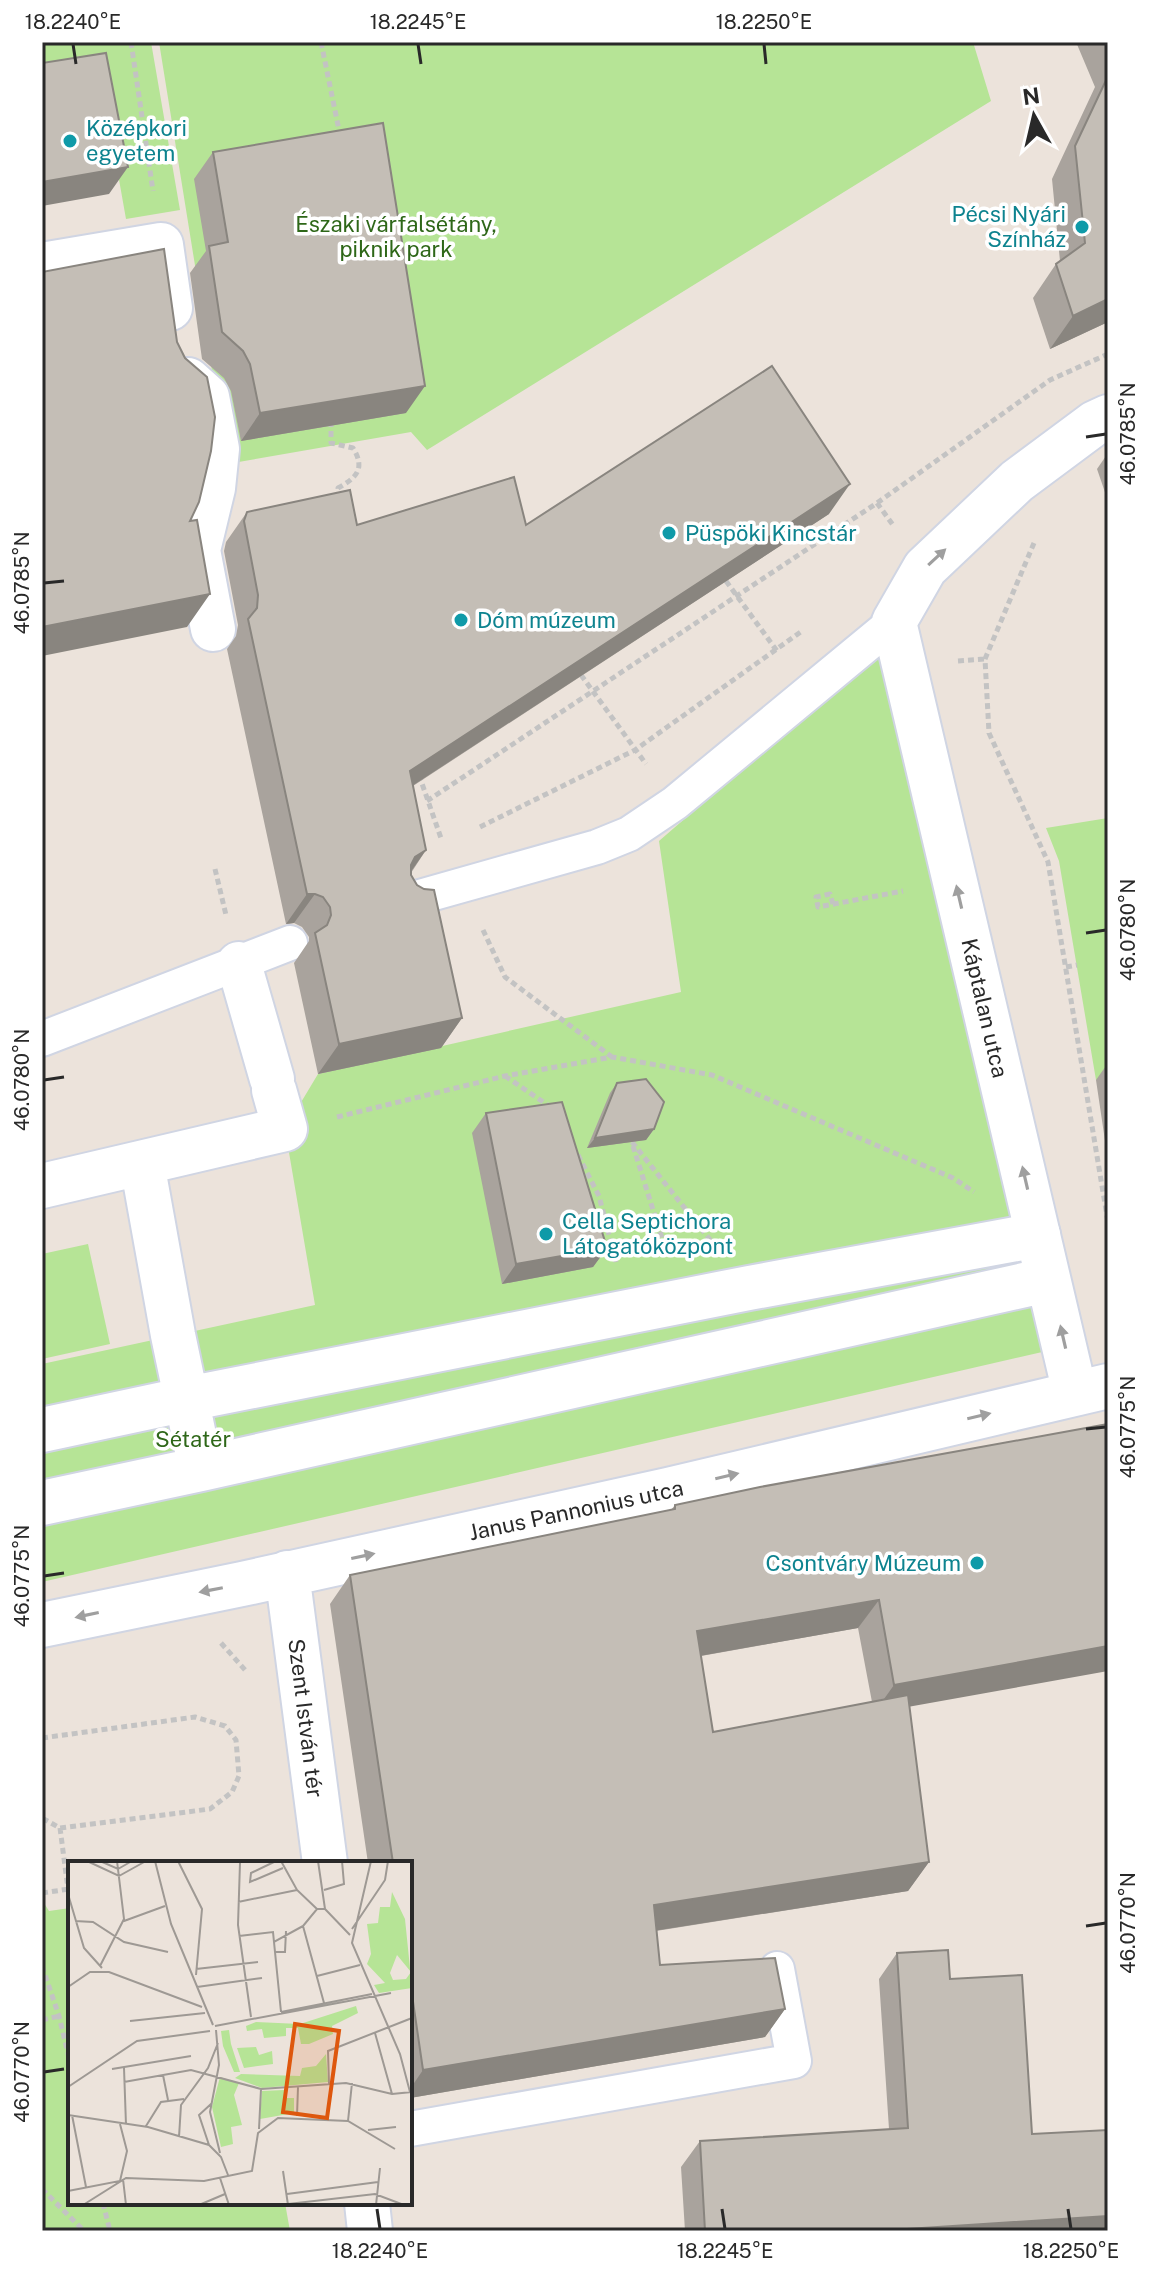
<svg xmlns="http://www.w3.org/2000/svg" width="1150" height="2273" font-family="'Public Sans',sans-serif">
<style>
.green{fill:#b6e496}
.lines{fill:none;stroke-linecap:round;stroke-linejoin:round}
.service-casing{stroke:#d0d5e3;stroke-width:38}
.pedestrian-casing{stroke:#d0d5e3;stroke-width:48}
.minor-casing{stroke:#d0d5e3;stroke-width:48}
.path{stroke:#c3c3c3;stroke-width:5;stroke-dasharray:6 4;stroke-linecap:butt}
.service{stroke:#fff;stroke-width:34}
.pedestrian{stroke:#fff;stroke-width:44}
.minor{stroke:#fff;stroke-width:44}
.wall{fill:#a9a39d;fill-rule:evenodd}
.shaded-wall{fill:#89857f}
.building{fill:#c4beb6;stroke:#89857f;stroke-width:2}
.oneway{fill:#9f9f9f}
.ticks{fill:none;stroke:#292929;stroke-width:3}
.culture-dot{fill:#0f9aa8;stroke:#fff;stroke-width:3}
.labels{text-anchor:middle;stroke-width:7;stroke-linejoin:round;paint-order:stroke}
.culture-label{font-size:22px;fill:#0d838f;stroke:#fff;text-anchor:start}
.park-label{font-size:22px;fill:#2e6718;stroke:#fff}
.street-label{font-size:22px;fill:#292929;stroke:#fff}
.inset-road{fill:none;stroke:#9e9994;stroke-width:2}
.view{fill:#de570d;fill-opacity:0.15;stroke:#de570d;stroke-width:4}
.inset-edge{fill:none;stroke:#292929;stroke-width:4}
.neatline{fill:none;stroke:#292929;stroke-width:3}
.ticks-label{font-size:20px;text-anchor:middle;fill:#292929}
</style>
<rect width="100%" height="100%" fill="#ece3db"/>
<!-- green -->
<path class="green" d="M42 42H151L180 210 126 219 99 67 42 76Z
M159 42H973L991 101 427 450 411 432 227 464Z
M888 643 1051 1350 42 1582V1364L315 1305 285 1129 318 1074 681 992 659 841Z
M1108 818V1078L1096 1080 1059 861 1046 828Z
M88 1244 110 1344 42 1359V1254Z
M42 1900 49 1911 70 1908V2203H285L290 2231H42Z"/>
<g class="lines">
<defs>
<path id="service" d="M409 900 597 847 629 834 675 803 894 622
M42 1039 290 943
M410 2129 794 2061 777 1969"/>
<path id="pedestrian" d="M42 265 161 245 170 308
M188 380 207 397 217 449 213 488 198 550 213 629
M239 964 272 1079
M142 1163 173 1335 201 1469
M42 1186 285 1129 274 1090
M42 1430 187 1399 749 1288 1038 1235
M42 1503 201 1469 1038 1282"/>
<path id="minor" d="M1075 1393 894 622 925 568 1017 481 1095 423 1108 417
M287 1573 325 1863
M42 1625 242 1584 668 1490 1108 1386
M367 2203 370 2231"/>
</defs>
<!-- service casing -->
<use href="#service" class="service-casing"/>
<!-- pedestrian casing -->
<use href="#pedestrian" class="pedestrian-casing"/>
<!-- minor casing -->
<use href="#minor" class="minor-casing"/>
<!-- path -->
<path class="path" d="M131 42 153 191
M321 42 340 135
M331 421V443L353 448C366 469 356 478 338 488L339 495
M877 503 893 525
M1034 543 985 659 989 733 1048 862 1108 1222
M726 581 777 651
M958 661 985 659
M581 675 646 764
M419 775 442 841
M427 801 877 503 1050 380 1108 354
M480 827 635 750 802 631
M215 869 226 915
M833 904 830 894 816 897 818 907 903 891
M483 930 505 977 612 1057
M1066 967 1077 965
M505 1076 552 1108
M337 1117 505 1076 612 1057 712 1075 953 1178 974 1192
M632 1142 711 1241
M633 1146 666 1251
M578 1155 599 1196 616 1262
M221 1643 246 1671
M42 1738 195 1717 225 1726 236 1740 239 1776 232 1792 210 1809 60 1828 42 1818
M60 1828 68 1889
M42 1893 69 1889
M42 1966 59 2016 70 2062
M42 2020 59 2016
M42 2189 84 2231
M103 2203 110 2231"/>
<!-- service -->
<use href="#service" class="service"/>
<!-- pedestrian -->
<use href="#pedestrian" class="pedestrian"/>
<!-- minor -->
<use href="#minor" class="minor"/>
</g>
<!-- wall -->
<path class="wall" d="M1076 42H1108V322L1050 349 1033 298 1056 264 1060 261 1052 179 1095 87Z
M213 152 406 413 241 441 231 391 224 378 202 359 190 273 206 251 194 179Z
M1108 453V501L1097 469Z
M247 512 357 525H526L829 514 413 786 426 850 411 873V875L462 1018 441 1048 318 1074 294 963 309 941V937L302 927 294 923 286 924 227 649 236 636 238 625 224 551 226 542Z
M1108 1063V1161L1096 1080Z
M617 1083 654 1129 646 1140 587 1148 610 1093Z
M486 1113 607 1248 593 1267 502 1284 472 1133Z
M1108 1424 909 1707 929 1862 908 1891 656 1931 660 1965 785 2009 765 2037 410 2098V1863H368L330 1604 350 1575 671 1510 675 1505ZM858 1628 872 1702 713 1732 701 1656Z
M897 1953 950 1979 1032 2134 1108 2231H685L681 2167 700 2141 889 2129 879 1979Z"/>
<!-- shaded-wall -->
<path class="shaded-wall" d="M128 167 109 194 42 206V182Z
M1108 299V322L1050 349 1073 316Z
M425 386 406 413 241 441 260 413Z
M850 484 829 514 389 801 410 771Z
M210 594 187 627 42 656V627Z
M426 850 405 880 394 887 415 857Z
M307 894H315L294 923 286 924Z
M462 1018 441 1048 318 1074 339 1044Z
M654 1129 646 1140 587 1148 595 1138Z
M607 1248 593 1267 502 1284 516 1264Z
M879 1600 858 1628 677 1660 697 1631Z
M1108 1646V1671L874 1713 894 1685Z
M929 1862 908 1891 634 1934 654 1905Z
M785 2009 765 2037 410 2098V2089L423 2070Z
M1108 2216V2231H876Z"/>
<!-- building -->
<path class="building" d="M106 53 128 167 42 182V63Z
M1108 76V299L1073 316 1056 264 1085 243 1075 146Z
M383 123 425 386 260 413 250 364 243 351 222 332 209 246 228 242 213 152Z
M164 249 177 342 185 358 207 377 215 417 211 451 199 502 190 521 197 520 210 594 42 627V272Z
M772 366 850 484 410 771 426 850 415 857 411 865V875L417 885 424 889 434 890 462 1018 339 1044 315 933 327 925 331 915 330 907 323 897 315 894H307L248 619 257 608 258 595 244 521 247 512 350 490 357 525 514 477 526 525Z
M646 1079 664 1102 654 1129 595 1138 617 1083Z
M562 1102 607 1248 516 1264 486 1113Z
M1108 1424V1646L894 1685 879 1600 697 1631 713 1732 908 1695 929 1862 654 1905 660 1965 775 1958 785 2009 423 2070 410 1981V1863H393L350 1575 675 1509V1505L760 1487Z
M948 1950 950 1979 1022 1975 1032 2134 1108 2130V2216L876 2231H705L700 2141 908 2128 897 1953Z"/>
<!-- one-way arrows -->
<defs><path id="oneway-solid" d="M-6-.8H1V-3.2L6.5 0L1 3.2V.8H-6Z" transform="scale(2)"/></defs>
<g class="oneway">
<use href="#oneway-solid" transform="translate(937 557) rotate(-43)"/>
<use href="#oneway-solid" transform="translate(959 897) rotate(-103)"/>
<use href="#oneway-solid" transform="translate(1025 1178) rotate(-103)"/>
<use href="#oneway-solid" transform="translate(1063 1337) rotate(-103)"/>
<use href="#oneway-solid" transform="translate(979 1416) rotate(-13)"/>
<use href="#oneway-solid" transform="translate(727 1476) rotate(-13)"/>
<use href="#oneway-solid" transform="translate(363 1556) rotate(-12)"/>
<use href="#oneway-solid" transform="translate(211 1590) rotate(169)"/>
<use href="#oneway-solid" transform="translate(87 1615) rotate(168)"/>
</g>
<!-- ticks -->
<path class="ticks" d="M73 44 76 64M418 44 421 64M764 44 766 64M1086 437 1106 434M44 583 64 581M1086 933 1106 930M44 1080 64 1077M1086 1429 1106 1427M44 1576 64 1573M1086 1926 1106 1923M44 2072 64 2069M377 2209 380 2229M722 2209 725 2229M1068 2209 1071 2229"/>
<!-- markers -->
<g class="culture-dot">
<circle cx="70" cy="141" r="8"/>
<circle cx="1082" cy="227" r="8"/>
<circle cx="669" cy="533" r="8"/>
<circle cx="461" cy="620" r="8"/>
<circle cx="546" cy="1234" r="8"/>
<circle cx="977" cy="1563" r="8"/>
</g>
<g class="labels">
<!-- culture labels -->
<g class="culture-label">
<text x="86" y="136">Középkori<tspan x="86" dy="25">egyetem</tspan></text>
<text x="1066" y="222" text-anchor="end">Pécsi Nyári<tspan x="1066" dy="25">Színház</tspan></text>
<text x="685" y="541">Püspöki Kincstár</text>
<text x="477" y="628">Dóm múzeum</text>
<text x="562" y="1229">Cella Septichora<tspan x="562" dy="25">Látogatóközpont</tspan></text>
<text x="961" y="1571" text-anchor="end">Csontváry Múzeum</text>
</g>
<!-- park labels -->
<g class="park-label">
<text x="396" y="232">Északi várfalsétány,<tspan x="396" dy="25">piknik park</tspan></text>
<text x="193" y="1447">Sétatér</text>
</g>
<!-- street labels -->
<g class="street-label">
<text transform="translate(985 1008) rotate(77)" y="8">Káptalan utca</text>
<text transform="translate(576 1510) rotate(-12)" y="8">Janus Pannonius utca</text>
<text transform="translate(306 1718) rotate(83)" y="8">Szent István tér</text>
</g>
</g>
<!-- overview -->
<g transform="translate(68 1861)">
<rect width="344" height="344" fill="#ece3db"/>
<path d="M324 31 337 58 344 127 311 132 306 124 317 122 299 103 303 93 299 63 310 62 312 46H322ZM329 94 343 111 338 118 325 119 322 112ZM288 145 290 152 264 165 265 173 241 183H233L230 167H218V175L196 177 194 168 179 170 178 165 188 161 232 163ZM161 169 163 183 172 211H166L155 185 153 170ZM188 186 191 194 204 190 205 203 176 207 169 187ZM258 193 260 221 194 227 167 217 173 213 232 215 234 207 248 205ZM152 216 171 222 166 234 174 264 163 266 165 283 153 286 144 246ZM216 229 219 237H226V252L192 258 194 230Z" fill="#b6e496" fill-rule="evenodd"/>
<path class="inset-road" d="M19 0 51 15 78 0M32 0 50 8 64 0M87 0 103 63 145 164M110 0 134 48 128 114M208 0 183 12 182 21 215 7M213 0 229 29 249 48M250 0 257 48 282 74M303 0 284 82 332 193 342 231M172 2 170 64 183 156M256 29 276 23 274 0M0 33 16 87 34 107M170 41 229 29M7 60 25 61 56 81 100 91M56 60 97 45M284 68 317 19 320 0M171 75 205 71 206 81 235 65M206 81 213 151M207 91H217L218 70M32 105 56 58 49 0M128 108 190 101M249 115 292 104M0 126 22 111H41L134 146M129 126 194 117M256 142 235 65 249 48H257M213 151 304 133M62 160 137 152M147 165 323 132M148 169 151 204 142 251 152 292M307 172 324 233M56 207 58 264M44 208 123 195M95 214 100 239M56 221 123 209 193 228M261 223 260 190 344 157M0 226 69 180 142 170M193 228 278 222 324 233 344 231M0 254 80 266 141 284 153 296 160 314M4 254 18 326M229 255 230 226M280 260 284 222M78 265 93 241 116 238M191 268 193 228M300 269 328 266M111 276 113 244 140 207 150 182M141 284 131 254 143 243M215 310 220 344M152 317 161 344M55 318 58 344M0 330 52 320 59 290 52 263M219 333 310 321M220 343 307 333 336 344M15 344 58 317 136 320 184 310 190 272 210 257 280 260 327 288M131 344 157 333M308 344 312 307"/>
<path class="view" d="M227 163 271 170 259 257 215 251Z"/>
<rect width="344" height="344" class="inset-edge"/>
</g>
<!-- border -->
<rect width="1150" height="2273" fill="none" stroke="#ffffff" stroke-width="88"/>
<!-- north arrow -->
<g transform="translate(1034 116) rotate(352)" stroke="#ffffff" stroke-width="6" paint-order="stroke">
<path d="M0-6L14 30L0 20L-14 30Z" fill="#292929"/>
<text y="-12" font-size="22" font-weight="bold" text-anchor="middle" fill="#292929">N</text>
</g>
<rect x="44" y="44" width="1062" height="2185" class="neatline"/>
<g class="ticks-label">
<text x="73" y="29">18.2240°E</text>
<text x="418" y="29">18.2245°E</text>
<text x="764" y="29">18.2250°E</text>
<text transform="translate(1128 434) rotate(-90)" y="7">46.0785°N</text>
<text transform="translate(22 583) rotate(-90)" y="7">46.0785°N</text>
<text transform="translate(1128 930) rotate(-90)" y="7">46.0780°N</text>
<text transform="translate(22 1080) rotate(-90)" y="7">46.0780°N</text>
<text transform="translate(1128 1427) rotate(-90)" y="7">46.0775°N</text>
<text transform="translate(22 1576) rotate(-90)" y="7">46.0775°N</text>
<text transform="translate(1128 1923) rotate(-90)" y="7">46.0770°N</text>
<text transform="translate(22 2072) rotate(-90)" y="7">46.0770°N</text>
<text x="380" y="2258">18.2240°E</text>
<text x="725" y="2258">18.2245°E</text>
<text x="1071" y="2258">18.2250°E</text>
</g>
</svg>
